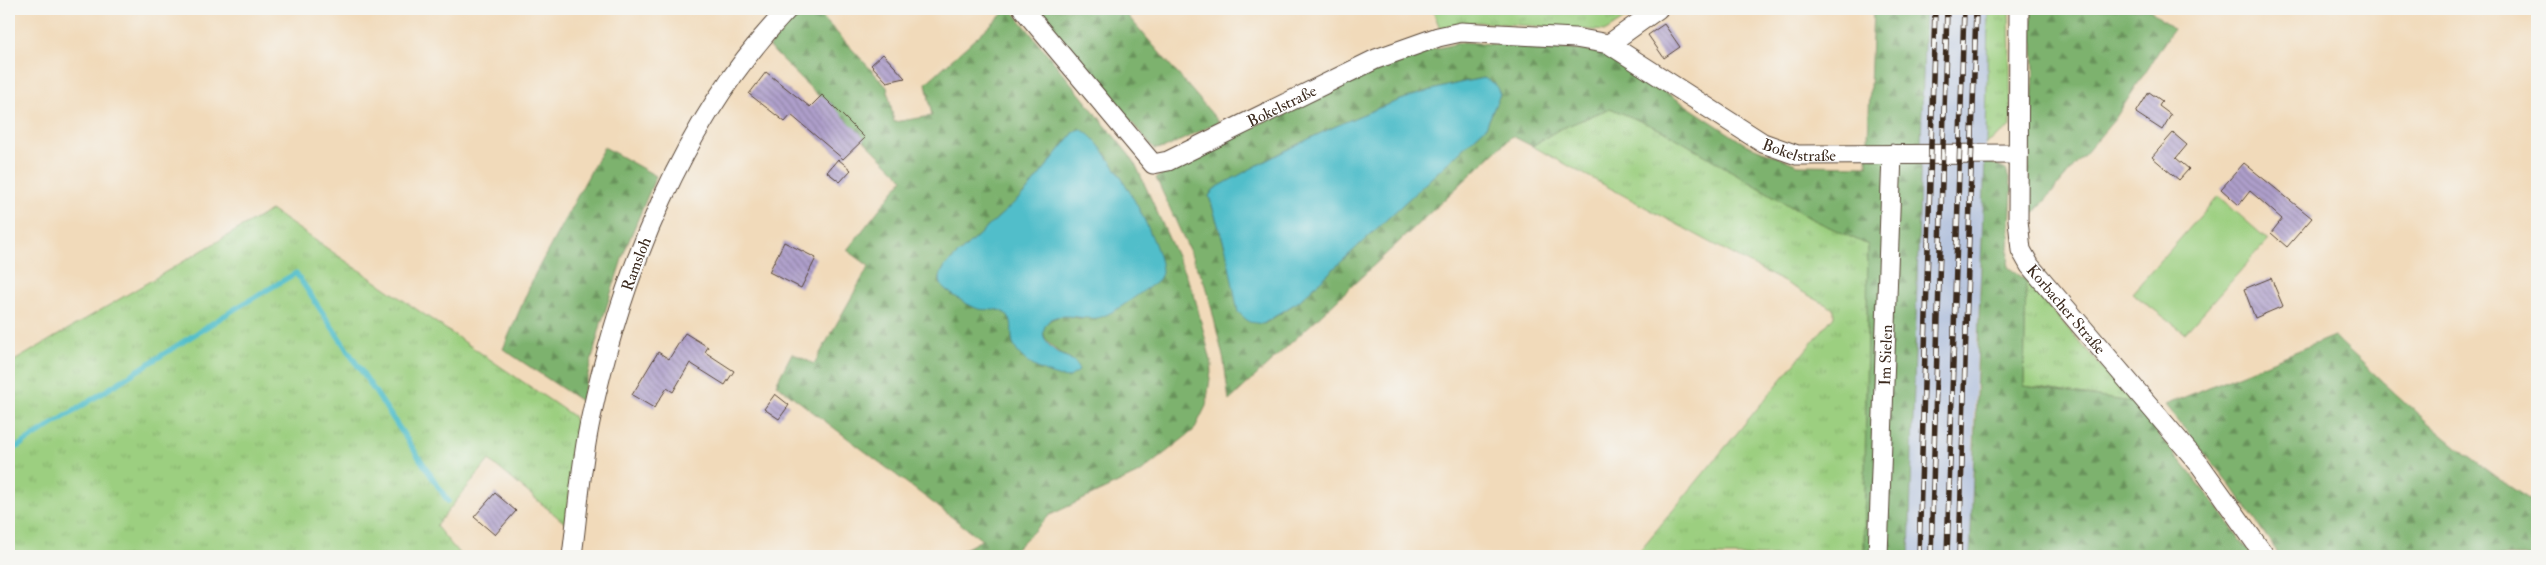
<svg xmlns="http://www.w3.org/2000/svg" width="2546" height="565" font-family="'IM FELL Double Pica',serif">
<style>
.railway{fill:#b7c5de}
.grass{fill:url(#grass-tufts);stroke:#6c7c4f}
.forest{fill:url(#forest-firs);stroke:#5c6e46;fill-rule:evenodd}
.green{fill:#9ccf80;stroke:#6c7c4f}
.water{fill:#51beca;stroke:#467474}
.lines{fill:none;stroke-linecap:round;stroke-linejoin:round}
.stream{stroke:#51beca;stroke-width:5.5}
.building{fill:url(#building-back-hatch)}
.minor-casing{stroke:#564435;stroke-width:21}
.minor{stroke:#fff;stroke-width:19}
.rail-casing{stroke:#3b2a1e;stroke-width:5.5}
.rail{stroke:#f6f6f2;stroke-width:4;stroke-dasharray:11;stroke-linecap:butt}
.labels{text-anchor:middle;stroke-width:4;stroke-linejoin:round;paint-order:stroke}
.street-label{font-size:16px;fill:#3b2a1e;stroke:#f6f6f2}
</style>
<defs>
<pattern id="grass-tufts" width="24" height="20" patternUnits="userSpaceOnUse" patternTransform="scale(1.25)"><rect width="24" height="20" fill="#9ccf80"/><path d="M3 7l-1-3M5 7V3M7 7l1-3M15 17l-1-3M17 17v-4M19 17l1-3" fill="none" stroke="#87b26e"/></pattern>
<pattern id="forest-firs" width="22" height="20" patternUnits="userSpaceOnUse" patternTransform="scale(1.25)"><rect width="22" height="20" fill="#7db26e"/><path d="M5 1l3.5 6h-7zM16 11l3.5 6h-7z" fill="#68915a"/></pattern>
<pattern id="building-back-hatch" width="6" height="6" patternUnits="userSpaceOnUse" patternTransform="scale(1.25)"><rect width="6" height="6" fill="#ae9fcb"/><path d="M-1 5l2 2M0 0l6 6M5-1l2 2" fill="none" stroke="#8f82a4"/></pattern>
</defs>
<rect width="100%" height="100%" fill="#f6f6f2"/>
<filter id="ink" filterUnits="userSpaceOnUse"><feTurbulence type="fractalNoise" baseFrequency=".02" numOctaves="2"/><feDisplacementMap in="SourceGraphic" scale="10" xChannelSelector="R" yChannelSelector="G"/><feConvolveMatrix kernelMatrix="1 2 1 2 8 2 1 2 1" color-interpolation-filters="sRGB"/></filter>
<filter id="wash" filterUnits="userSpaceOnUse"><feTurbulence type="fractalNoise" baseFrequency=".0096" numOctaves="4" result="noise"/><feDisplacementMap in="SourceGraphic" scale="20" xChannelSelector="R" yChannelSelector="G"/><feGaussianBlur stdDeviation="1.12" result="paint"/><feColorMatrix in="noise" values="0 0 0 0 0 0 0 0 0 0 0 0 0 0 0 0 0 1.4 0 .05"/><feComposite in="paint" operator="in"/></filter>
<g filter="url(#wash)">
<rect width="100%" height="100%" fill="#f1daba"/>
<!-- railway -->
<path class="railway" d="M1925 9H1988L1986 144 1974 414 1970 556H1909Z"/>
<!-- grass -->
<path class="grass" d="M1432 9H1640L1606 31 1475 22 1440 28Z
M1988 9H2009L2011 127 1986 144Z
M1610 108 1666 132 1810 218 1868 245 1864 556H1635L1834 316V309L1532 146 1558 130Z
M271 210 573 416 577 427 566 524 489 460 436 526 461 556H9V364Z
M2026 280 2132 402 2024 386Z"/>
<!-- forest -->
<path class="forest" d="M801 9H815L887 87 894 122 932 116 926 83 1008 9H1011L1134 161 1194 294 1212 365 1206 406 1194 430 1141 472 1050 515 1009 556H951L982 540 776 384 792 353 814 364 869 266 847 250 903 179 769 47ZM1075 131 1083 319C1074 317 1064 314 1055 318 1027 329 1056 353 1071 359L1012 340C1012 332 1014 320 1007 314 999 307 989 311 980 309 973 308 944 291 941 284 938 278 942 272 945 266L1025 193Z
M1040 9H1122L1219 122 1165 148 1154 149 1038 11Z
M1873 9H1925L1909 556H1864L1868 245 1810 218 1666 132 1610 108 1558 130 1532 146 1512 136 1229 401 1224 361 1207 289 1156 178 1328 88 1413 54 1463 42 1605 52 1745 144 1798 165 1867 166ZM1484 78 1500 94 1486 127 1299 301 1264 324 1226 250 1209 196 1214 189C1300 142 1386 95 1484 78Z
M2031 9H2149L2173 29 2115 119 2026 223 2034 69Z
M604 147 656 176 625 250 601 324 581 401 503 349 535 274Z
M1985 160 2006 170 2012 188 2008 267 2026 280 2024 386 2132 402 2213 501 2252 556H1970Z
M2334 336C2399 397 2461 458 2537 504V556H2280L2232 487 2165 405Z"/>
<!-- green -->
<path class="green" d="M2218 196 2268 240 2185 333 2132 293Z"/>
<!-- water -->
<path class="water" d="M1484 78 1495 84 1500 94 1486 127 1299 301 1263 324 1249 322 1238 312 1226 250 1209 196 1214 189C1299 142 1387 95 1484 78Z
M1080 129C1105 138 1163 245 1162 272 1162 275 1159 279 1157 282 1140 292 1119 311 1101 317 1085 323 1051 305 1044 329 1042 336 1046 342 1051 347 1058 355 1068 356 1076 363L1079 371 1068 378C1049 376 1014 361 1012 338 1011 329 1014 319 1005 313 997 307 988 311 979 309 972 308 943 290 941 284 938 277 942 272 945 266L1025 193 1075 131Z"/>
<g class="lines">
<!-- stream -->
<path class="stream" d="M9 452 238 307 296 273 448 501"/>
</g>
<g id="blocks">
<!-- building -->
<path class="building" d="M1664 24 1680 47 1664 58 1648 35Z
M883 54 905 78 887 82 871 65Z
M766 72 810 107 822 95 865 138 843 159 791 115 785 122 749 94Z
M2149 92 2162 101 2159 106 2171 115 2162 130 2136 113Z
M2173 133 2187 145 2176 158 2189 169 2179 180 2152 157Z
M838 159 851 170 840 182 827 172Z
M2244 163 2312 218 2287 247 2271 233 2282 219 2250 191 2239 205 2221 189Z
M784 242 816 258 801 288 769 272Z
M2271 278 2283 306 2255 318 2244 289Z
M685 333 708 347 705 352 734 371 725 385 690 363 673 392 667 388 654 408 632 395 658 352 669 359Z
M775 394 789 405 779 419 764 409Z
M495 493 516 511 495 535 474 517Z"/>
</g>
</g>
<g filter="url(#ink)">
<use href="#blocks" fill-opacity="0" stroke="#564435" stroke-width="1"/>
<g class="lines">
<defs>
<g id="minor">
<path id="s1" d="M1023 9 1153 164 1168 161 1376 59 1438 37 1461 32 1575 38 1609 44 1763 143 1797 155 2018 154"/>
<path id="s2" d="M2019 9 2018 220 2021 250 2030 266 2200 465 2265 556"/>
<path d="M1609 44 1658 9"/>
<path id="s3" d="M572 556C578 510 581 462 591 417 622 272 684 117 788 9"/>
<path id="s4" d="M1878 556 1892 154"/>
</g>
</defs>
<!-- minor casing -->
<use href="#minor" class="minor-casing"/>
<!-- minor -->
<use href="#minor" class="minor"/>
<defs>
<path id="rail" d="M1919 556 1935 9
M1931 556 1947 9
M1947 556 1964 9
M1959 556 1976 9"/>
</defs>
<!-- rail casing -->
<use href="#rail" class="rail-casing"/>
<!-- rail -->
<use href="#rail" class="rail"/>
</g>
</g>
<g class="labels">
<!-- street labels -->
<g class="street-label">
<text dy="6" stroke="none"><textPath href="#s1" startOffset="344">Bokelstraße</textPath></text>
<text dy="6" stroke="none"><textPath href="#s1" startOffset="908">Bokelstraße</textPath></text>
<text dy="6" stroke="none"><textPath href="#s3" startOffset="300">Ramsloh</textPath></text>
<text dy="6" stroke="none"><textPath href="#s2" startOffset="316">Korbacher Straße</textPath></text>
<text dy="6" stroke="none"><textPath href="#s4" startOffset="201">Im Sielen</textPath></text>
</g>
</g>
<!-- margin -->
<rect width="2546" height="565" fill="none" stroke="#f6f6f2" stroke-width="30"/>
</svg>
